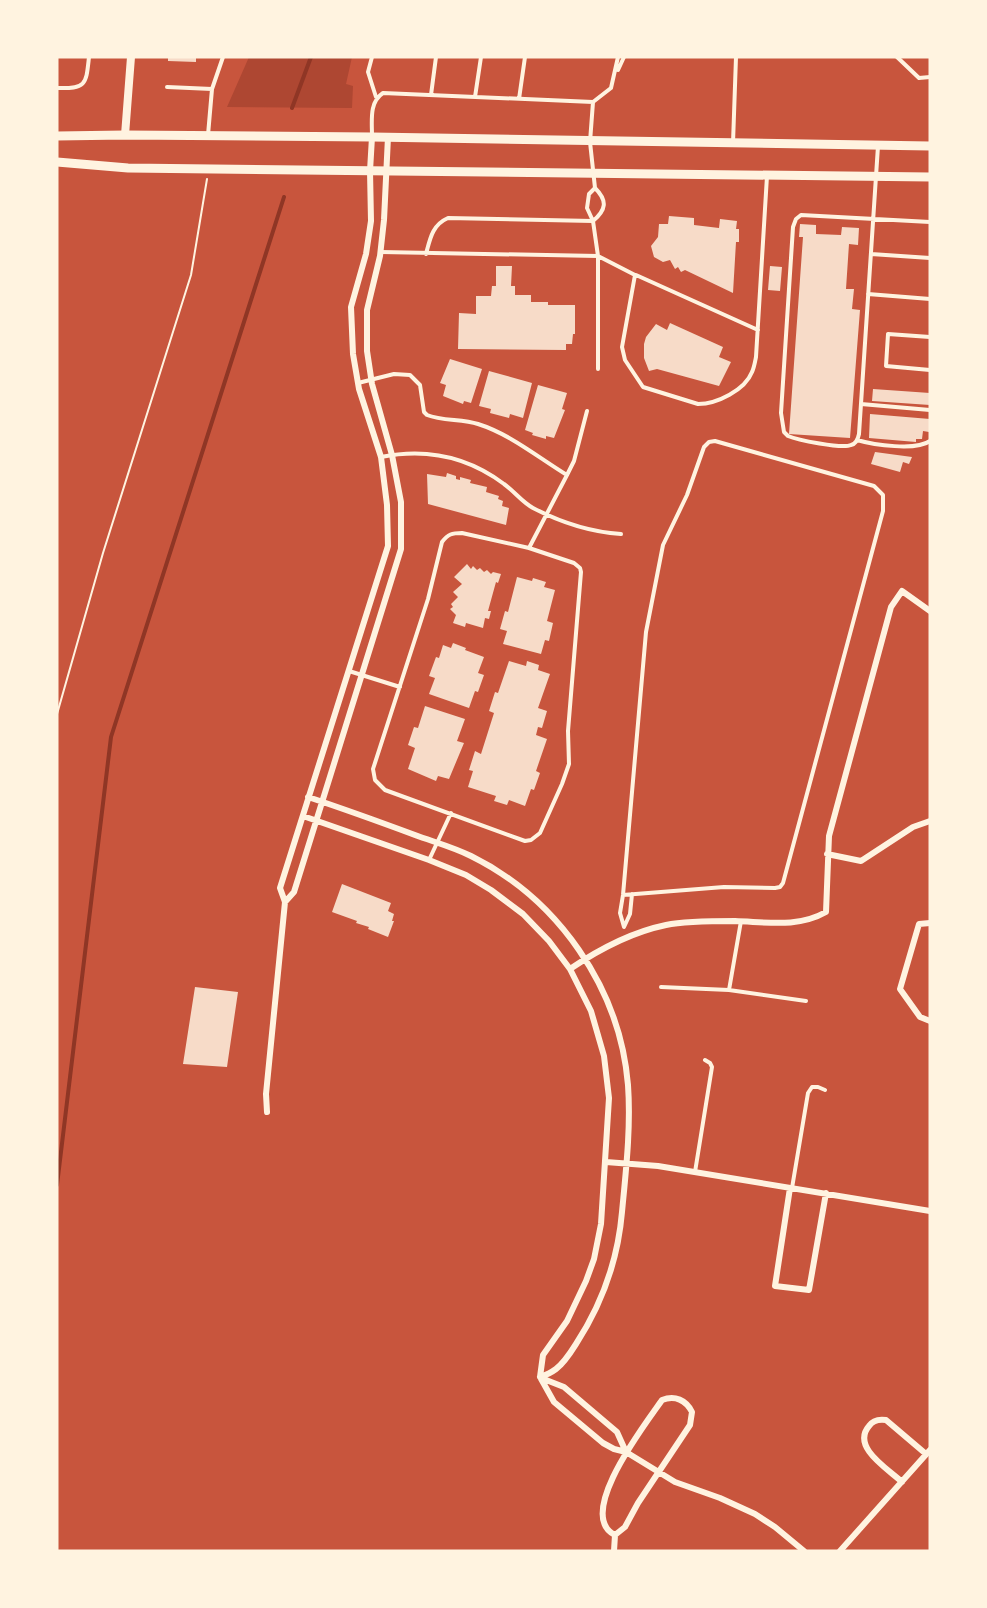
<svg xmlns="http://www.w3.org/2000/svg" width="987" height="1608" font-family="Overpass,sans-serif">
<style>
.green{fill:#ae4732}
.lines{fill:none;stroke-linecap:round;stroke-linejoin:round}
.stream{stroke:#8f3625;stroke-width:4}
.building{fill:#f7dbc8}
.path{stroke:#fff3e0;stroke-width:2}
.service{stroke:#fff3e0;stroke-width:4}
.minor{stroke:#fff3e0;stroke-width:6}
.tertiary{stroke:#fff3e0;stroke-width:8}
.secondary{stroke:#fff3e0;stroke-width:9}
</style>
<rect width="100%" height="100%" fill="#c8553d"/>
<!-- green -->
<path class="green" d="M249 57H352L346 84 353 86 352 108 227 107Z"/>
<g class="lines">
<!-- stream -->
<path class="stream" d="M292 108 311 57
M57 1185 111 737 284 197"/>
</g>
<!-- building -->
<path class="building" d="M168 57H196V62L168 61Z
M669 216 694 218V225L719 228 720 219 737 221 736 229H739V242H736L733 293 685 270 681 272 678 267 675 269 670 260 663 262 654 257 651 246 658 237 659 224H668Z
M800 224 816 225V234L841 235 842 227 859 228 858 245 849 244 846 289H854L852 309 860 310 850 438 789 434 803 237H799Z
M496 266H512L511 286H515V295H531V302H548V305H575V334H573L572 344H566V350L458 349 459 313 476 314V296H491L492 286H496Z
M770 266 782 267 780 291 768 290Z
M670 323 723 347 719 357 731 362 719 386 657 369 649 371 644 358V344L646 337 656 324 667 330Z
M450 359 482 369 471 403 464 401 463 404 443 396 446 385 440 383Z
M489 371 532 383 523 418 510 414 509 418 490 413 491 409 479 406Z
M538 385 567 393 562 409 565 410 554 438 546 436V439L532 435 533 433 525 430Z
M873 389 930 393V405L872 401Z
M870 414 930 419 929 432 923 431 922 439H916V442L869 438Z
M875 452 912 457 909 464 903 462 900 472 871 464Z
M447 473 456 476V479L460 480V477L471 480 470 483 487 487 486 492 499 496 498 499 503 501 502 506 509 508 506 525 428 504 427 474 446 477Z
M467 564 471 569 473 566 477 570 480 568 484 572 487 570 491 574 493 572 501 574 498 583 496 582 488 611H491L489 619 485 618 483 628 466 623 465 627 453 623 456 615 450 609 453 607 451 604 458 597 453 592 462 584 454 577Z
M517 577 532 581 533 578 546 582 544 587 555 590 547 621 553 623 549 641 545 640 541 654 503 644 507 631 500 629 505 611 508 612Z
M453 643 466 648 465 650 484 657 478 673 484 675 478 692 475 691 469 708 429 694 435 678 429 676 436 657 439 658 443 645 451 648Z
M509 661 526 666 527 661 539 665 538 670 550 674 538 708 547 711 542 728 538 727 536 735 547 739 536 771 540 773 534 790 531 789 525 806 509 800 507 805 494 801 496 796 468 787 473 771 469 770 475 751 481 754 494 713 489 711 495 692 498 693Z
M425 706 465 719 457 741 464 743 449 779 438 776 436 781 408 769 415 748 408 745 414 727 418 728Z
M342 884 391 903 388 911 394 914 392 921H394L388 937 368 929 369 927 356 923 357 921 332 912Z
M195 987 238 992 227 1067 183 1064Z"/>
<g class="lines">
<!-- path -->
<path class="path" d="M57 714 103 553 191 275 207 179"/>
<!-- service -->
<path class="service" d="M372 57 368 72 376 97
M897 57 919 78 930 77
M618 70 624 57
M167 87 212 89
M57 88C87 89 86 84 89 57
M431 95 436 57
M475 97 481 57
M519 99 525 57
M208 135 212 89 223 57
M372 136C372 121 369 102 383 93L593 102
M733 143 736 57
M878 146 859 434C858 439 856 444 851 445 842 449 797 440 788 436L784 432 781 413 793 227 796 219 801 215 930 222
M381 252 598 256 635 275 622 347 625 360 643 387 698 404C717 404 745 390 752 372 754 368 755 362 756 357L767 176
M426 254C430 239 432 225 448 218L593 221C606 210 608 201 595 188
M871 254 930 258
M636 275 758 330
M868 294 930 299
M930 337 888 334 886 366 930 370
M598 369V256L593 221 587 208 589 194 595 188 590 142 593 102 611 88 618 57
M358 383 394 374 410 375 420 385 424 412 427 415C442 421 462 419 478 424 510 434 539 458 567 475L529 548 574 563 580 568 581 572 568 731 569 764 562 784 540 833 531 840 525 841 385 790 375 780 373 769 428 599 442 542C448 534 452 533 462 533L529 548
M861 404 930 410
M857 440C874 445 916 451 930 441
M381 457C426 448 468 457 504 484 514 491 522 502 533 508 560 522 590 532 621 534
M567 475 574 461 587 411
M349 671 400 687
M429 860 451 813
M623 895 724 887 775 888 780 887 783 883 883 511V495L874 486 715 441 709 442 704 447 687 495 663 545 646 632 623 895 620 913 624 927 630 914 632 894
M741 921 729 990 806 1001
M661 987 729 990
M695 1172 712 1067 710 1063 705 1060
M792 1188 808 1093 812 1087H818L825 1090"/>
<!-- minor -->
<path class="minor" d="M308 797C344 809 380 822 415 835 434 842 453 847 471 856 558 899 620 988 628 1085 631 1127 626 1170 622 1212 618 1259 602 1304 576 1344 571 1352 564 1363 556 1369 552 1372 546 1375 540 1377
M303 816 429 860 466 875 491 890 523 914 549 941 570 969 591 1011 604 1056 609 1098 601 1224 594 1259 586 1281 567 1321 543 1355 540 1377
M827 854 861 861 913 827 930 821
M285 902 294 892 401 549V502L392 455 372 384 367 351V310L380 256 384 220 388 137
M930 923 919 924 900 989 920 1017 930 1021
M570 969C598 950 632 932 666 925 685 921 716 921 735 921 767 922 798 928 826 912L829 836 891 607 902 591 930 611
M267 1112 266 1094 285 902 280 888 388 546 387 505 381 457 359 389 353 354 351 307 366 254 371 221 370 171 372 137
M606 1162 658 1166 930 1211
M790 1188 775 1286 809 1290 826 1193
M540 1377 554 1402 603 1443 614 1449 626 1452 675 1482 720 1498 755 1514 775 1527 804 1551
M541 1378 564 1387 617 1432 626 1452
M902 1482C888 1469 851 1447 869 1426 873 1420 879 1419 886 1420L926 1454
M614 1551 615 1535C574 1515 647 1422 662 1400 675 1395 686 1400 692 1412L690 1425 638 1503 625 1527 615 1535
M840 1551 930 1450"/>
<!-- tertiary -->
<path class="tertiary" d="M125 135 131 57"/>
<!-- secondary -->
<path class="secondary" d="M57 136 125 135 372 137 930 146
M57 162 128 168 930 177"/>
</g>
<!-- border -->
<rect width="987" height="1608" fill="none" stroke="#fff3e0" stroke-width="117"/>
</svg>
